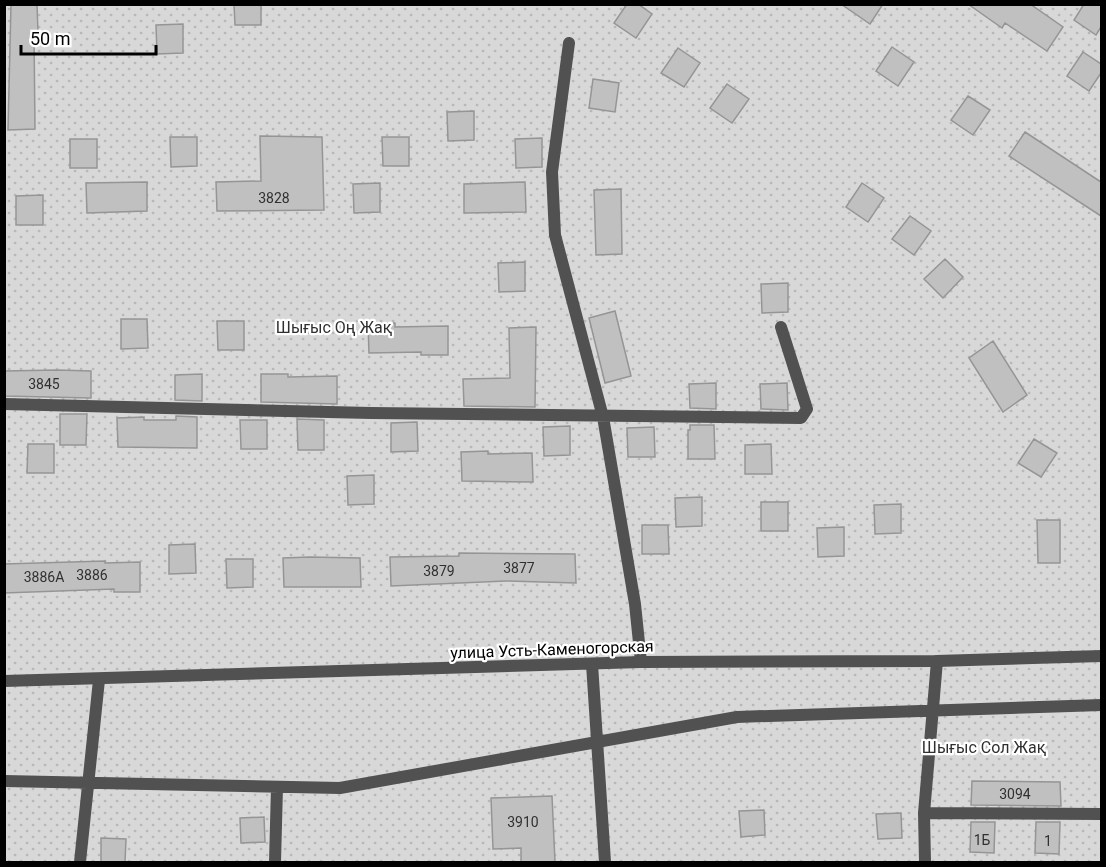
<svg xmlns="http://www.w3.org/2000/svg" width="1106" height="867" font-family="Roboto,sans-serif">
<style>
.grass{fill:url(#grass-dots)}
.building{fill:#c0c0c0;stroke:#959595;stroke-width:1.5}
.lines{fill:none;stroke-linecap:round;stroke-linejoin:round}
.minor{stroke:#515151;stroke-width:12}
.tertiary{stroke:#515151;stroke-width:12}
.labels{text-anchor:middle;stroke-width:4.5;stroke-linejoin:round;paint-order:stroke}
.number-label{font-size:14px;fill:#303030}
.park-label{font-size:16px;fill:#2f2f2f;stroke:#fff}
.street-label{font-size:16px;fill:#000;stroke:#fff}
</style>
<defs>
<pattern id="grass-dots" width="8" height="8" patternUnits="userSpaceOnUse" patternTransform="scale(1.5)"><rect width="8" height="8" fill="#d8d8d8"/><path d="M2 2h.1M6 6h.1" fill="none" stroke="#b8b8b8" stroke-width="1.8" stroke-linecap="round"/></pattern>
</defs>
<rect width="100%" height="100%" fill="#fff"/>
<!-- grass -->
<path class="grass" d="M5 5H1101V862H5Z"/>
<!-- building -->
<path class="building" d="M11 4H37L38 33H34L35 129 8 130Z
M234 4H261V25H235Z
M627 4H638L652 14 636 38 614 23Z
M841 4H883L870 24Z
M968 4H1030L1063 27 1047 51 1005 23 1002 28Z
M1084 4H1101V27L1096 35 1074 20Z
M183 24V53L157 54 156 25Z
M892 47 914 62 898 86 876 71Z
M678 48 700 63 684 87 661 73Z
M1083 52 1101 64V73L1089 91 1067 76Z
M593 79 619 83 615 112 589 108Z
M727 84 749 99 732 123 710 108Z
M968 96 990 110 973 135 951 120Z
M474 111V140L448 141 447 112Z
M1025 132 1101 182V216L1009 156Z
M260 136 322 137 324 210 217 211 216 182 261 181Z
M170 137H197V166L171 167Z
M382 137H409V166H383Z
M542 138V167L516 168 515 139Z
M70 139H97V168H70Z
M147 182V211L87 213 86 183Z
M525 182 526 212 464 213V184Z
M380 183V212L354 213 353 184Z
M862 183 884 198 868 222 846 207Z
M621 189 622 254 596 255 594 190Z
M43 195V225H16V196Z
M910 216 931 231 914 255 892 239Z
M945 259 963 277 943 298 924 279Z
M525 262V291L499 292 498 263Z
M788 283V312L762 313 761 284Z
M615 311 631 376 605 383 589 318Z
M121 319H147L148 348 121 349Z
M217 321H244V350H218Z
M395 323V327L448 326V355H421V352L369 353 368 324Z
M536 327 535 407 464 406 463 379 510 378 509 328Z
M993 341 1027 395 1003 412 969 358Z
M57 370 91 371V398L4 396V371Z
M202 374V401L175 400V375Z
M261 374H288V377L337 376V404L261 402Z
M716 383V409L690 408 689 384Z
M787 383 788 410 761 409 760 384Z
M60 414H87L86 445H60Z
M176 416 197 417V448L118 447 117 418 144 417V420H176Z
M297 419 324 420V450H298Z
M240 420H267V449H241Z
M417 422 418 451 391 452V423Z
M690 425H714L715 459H688V430H690Z
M570 426V455L544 456 543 427Z
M654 427 655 457H628L627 428Z
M1034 439 1057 453 1041 477 1018 463Z
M28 444H54V473H27Z
M771 444 772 474H745V445Z
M488 451V454L532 453 533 482 462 481 461 452Z
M374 475V504L348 505 347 476Z
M702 497V526L676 527 675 498Z
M761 502H788V531H761Z
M901 504V533L875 534 874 505Z
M1037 520H1060V563H1038Z
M642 525H668L669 554H642Z
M844 527V556L818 557 817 528Z
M195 544 196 573 169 574V545Z
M459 553 575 554 576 583 506 581 391 586 390 557 459 556Z
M310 557 360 558 361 587H284L283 558Z
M226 559H253V587L227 588Z
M105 561V563L140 562V592H114V589L4 593V564Z
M972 781 1060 782 1061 806 971 805Z
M552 796 555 862H521V848L493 849 491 798Z
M764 810 765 835 741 837 739 811Z
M901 813 902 838 878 839 876 814Z
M264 817 265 842 241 843 240 818Z
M971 822H995L994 853 970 852Z
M1036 822H1060L1059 854 1035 853Z
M101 838 126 839 125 862H101Z"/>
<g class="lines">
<!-- minor -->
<path class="minor" d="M569 43 552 172 555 235 603 417 635 604 641 662
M4 404 371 413 801 418 807 409 781 327
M592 664 605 862
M4 781 340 788 737 717 1102 705
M924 813 1102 814
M80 862 99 680
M275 862 277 787
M925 862 924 813 937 661"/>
<!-- tertiary -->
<path class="tertiary" d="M4 681 641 662 937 661 1102 656"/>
</g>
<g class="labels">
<!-- number labels -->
<g class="number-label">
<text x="274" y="203">3828</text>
<text x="44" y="389">3845</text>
<text x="519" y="573">3877</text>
<text x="439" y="576">3879</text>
<text x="92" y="580">3886</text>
<text x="44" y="582">3886А</text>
<text x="1015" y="799">3094</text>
<text x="523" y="827">3910</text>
<text x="982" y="845">1Б</text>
<text x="1048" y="846">1</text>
</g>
<!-- park labels -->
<g class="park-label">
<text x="334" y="333">Шығыс Оң Жақ</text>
<text x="984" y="753">Шығыс Сол Жақ</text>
</g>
<!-- street labels -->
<g class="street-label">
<text transform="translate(552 649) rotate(-2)" y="6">улица Усть-Каменогорская</text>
</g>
</g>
<!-- border -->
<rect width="1106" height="867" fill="none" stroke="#000000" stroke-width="12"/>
<!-- scale -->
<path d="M21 45v9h135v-9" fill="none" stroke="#000000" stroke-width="3"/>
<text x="30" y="45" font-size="18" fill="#000000" stroke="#ffffff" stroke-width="4.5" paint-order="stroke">50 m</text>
</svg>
